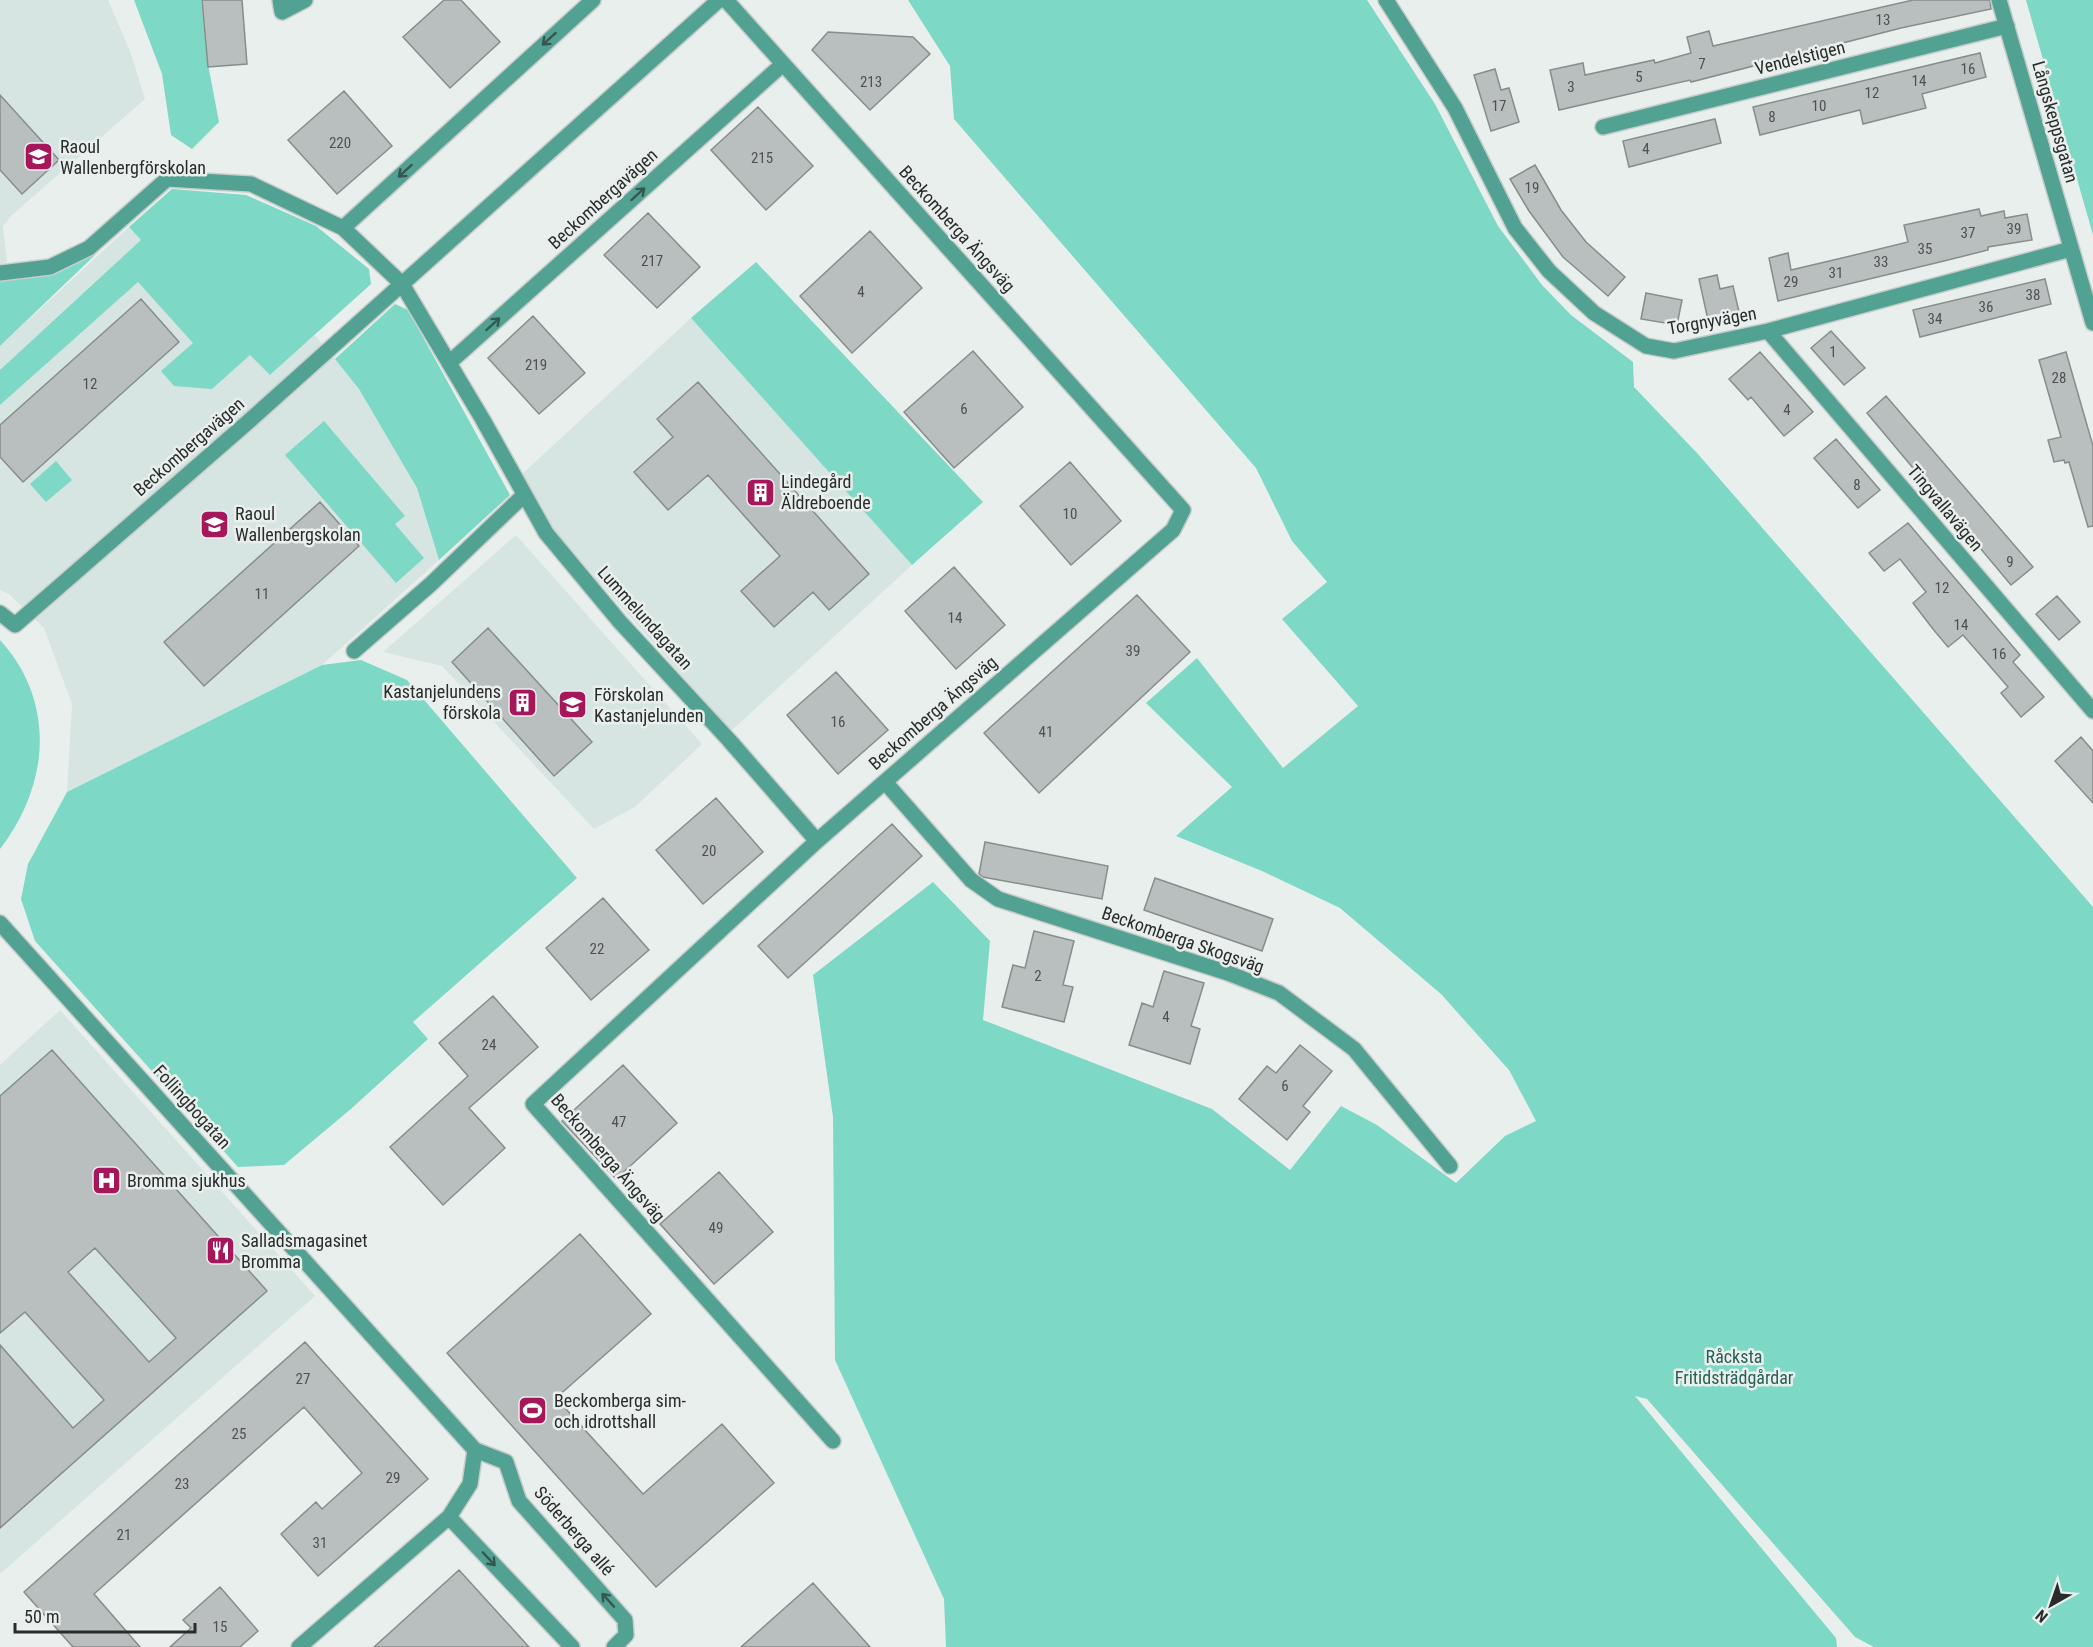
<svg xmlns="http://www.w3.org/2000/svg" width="2093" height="1647" font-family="'Roboto Condensed',sans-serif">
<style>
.built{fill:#d6e5e1}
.green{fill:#7ed8c6}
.building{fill:#b9bfbe;stroke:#878d8b;stroke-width:1.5;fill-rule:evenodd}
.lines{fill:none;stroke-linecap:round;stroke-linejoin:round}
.street-casing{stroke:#c7ccca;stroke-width:18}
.street{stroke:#52a293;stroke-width:15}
.oneway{stroke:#38554f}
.labels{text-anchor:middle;stroke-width:5;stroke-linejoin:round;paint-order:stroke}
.number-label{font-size:15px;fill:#4e5150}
.street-label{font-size:18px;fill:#2a2c2b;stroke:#e9efed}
.poi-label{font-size:18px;fill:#2a2c2b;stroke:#e9efed;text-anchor:start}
.park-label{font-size:18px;fill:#276055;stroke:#e9efed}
</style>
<rect width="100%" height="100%" fill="#e9efed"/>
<!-- built -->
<path class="built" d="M0 0H108L130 51 145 99 12 215 3 226 7 262 0 264Z
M129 227 270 375 315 335 359 388 417 488 439 560 322 665 67 792 72 704 44 628 9 594 0 590V346Z
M691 318 912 565 731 731 551 527 522 474Z
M516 535 702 744 635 807 594 829 442 666 383 652Z
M60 1010 315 1296 0 1574V1065Z"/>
<!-- green -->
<path class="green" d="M134 0H201L207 59 219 122 192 149 171 135 162 74Z
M908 0H1367L1435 104 1498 226 1542 285 1571 315 1633 362 1634 387 1697 453 2093 907V1647H1874L1855 1637 1647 1399 1635 1396 1836 1638 1837 1647H946L944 1599 835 1360 833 1117 813 975 933 882 990 941 983 1020 1212 1109 1290 1170 1341 1106 1377 1125 1456 1183 1505 1136 1536 1121 1509 1070 1441 994 1340 908 1262 871 1176 836 1232 787 1146 703 1197 658 1283 768 1358 706 1282 619 1327 582 1292 541 1256 468 954 119 950 66Z
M2026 0H2093V235Z
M172 189 246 195 316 226 369 269 371 284 270 375 250 355 212 389 174 386 161 371 193 343 138 282 0 405V370L141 240 129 227Z
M96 254 0 346V280L54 275Z
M756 262 983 502 912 565 691 318Z
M395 304 408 310 510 495 439 560 417 488 359 389 335 359Z
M324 421 405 516 395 524 424 558 396 583 285 455Z
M56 461 72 480 46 502 30 484Z
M0 640C57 702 49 786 0 849Z
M361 660 407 680 577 878 413 1022 428 1039 352 1108 284 1165 238 1167 35 941 21 899 28 864 67 792 322 665Z"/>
<!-- building -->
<path class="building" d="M202 0H242L247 64 208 67Z
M444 0H461L500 42 450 88 403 37Z
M1913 0H1990L1991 9 1901 28 1691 82 1690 80 1559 110 1550 70 1583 63 1585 75 1654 60 1655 63 1691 53 1687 37 1709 31 1713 46Z
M828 32 913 37 930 54 870 110 812 50Z
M1980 53 1986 77 1922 94 1926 108 1863 124 1860 110 1760 135 1753 107Z
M1495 69 1501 90 1509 88 1519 122 1491 131 1474 75Z
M344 91 392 146 337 194 288 140Z
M0 95 59 160 22 194 0 170Z
M758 107 813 166 766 210 711 150Z
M1715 119 1721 143 1629 167 1623 141Z
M1535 165 1561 210 1586 242 1625 277 1608 296 1563 257 1529 211 1510 179Z
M1979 209 1981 216 2004 211 2005 218 2027 214 2032 240 1988 247V250L1944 261 1778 301 1769 258 1788 253 1791 270 1863 253 1908 242 1904 225Z
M648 213 700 267 657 308 604 255Z
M870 231 922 288 852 353 800 296Z
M1717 275 1720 289 1733 286 1739 312 1708 320 1699 279Z
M2045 279 2051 304 1920 337 1913 310Z
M1646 293 1682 300 1677 325 1641 319Z
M141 299 179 342 23 482 0 457V425Z
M533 316 585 373 539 414 488 358Z
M1831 331 1865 368 1844 385 1811 348Z
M973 351 1023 407 954 468 904 412Z
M1760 352 1813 412 1784 436 1751 397 1748 400 1729 379Z
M2066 352 2093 446V526L2088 527 2069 462 2065 463 2064 460 2054 462 2048 440 2061 437 2039 360Z
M698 382 869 574 829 610 813 592 774 627 741 591 780 556 708 475 668 510 634 472 673 437 657 419Z
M1886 396 2033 567 2011 585 1867 413Z
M1836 439 1880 490 1858 508 1814 458Z
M1070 462 1121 521 1071 565 1020 506Z
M320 502 359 546 204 686 164 642Z
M1908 523 2020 655 2013 662 2044 697 2021 717 2001 693 2008 687 1963 635 1948 647 1933 629 1913 603 1926 592 1900 559 1884 571 1869 553Z
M954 567 1005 625 956 669 905 611Z
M1137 595 1190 652 1039 793 984 733Z
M2057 596 2080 622 2059 640 2036 614Z
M488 628 592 742 554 776 452 662Z
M836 672 888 730 838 774 787 715Z
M2081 737 2093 751V803L2055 761Z
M716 798 763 852 703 904 656 850Z
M892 824 922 856 788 978 758 946Z
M985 842 1108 866 1102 899 983 877 979 874Z
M1155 878 1273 919 1262 951 1144 910Z
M603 898 649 950 591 1000 546 948Z
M1034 931 1074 941 1063 985 1073 987 1064 1022 1002 1007 1013 965 1025 968Z
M1164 971 1204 983 1191 1026 1200 1029 1190 1064 1129 1045 1142 1003 1153 1007Z
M493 996 538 1047 469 1108 505 1148 443 1205 390 1147 468 1076 439 1043Z
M1300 1045 1332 1071 1303 1106 1310 1112 1287 1140 1239 1099 1267 1066 1276 1073Z
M52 1050 267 1291 0 1528V1345L73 1428 104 1400 25 1312 0 1333V1096ZM95 1248 176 1338 149 1362 68 1272Z
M623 1065 677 1123 616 1179 562 1121Z
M719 1172 773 1232 714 1284 660 1224Z
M580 1234 651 1314 556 1398 643 1494 722 1424 774 1483 656 1587 447 1353Z
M305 1342 428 1479 318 1576 281 1534 316 1502 322 1509 362 1473 304 1407 94 1594 140 1647H73L24 1592Z
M459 1570 529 1647H374Z
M813 1583 870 1647H741Z
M220 1587 258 1631 240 1647H170L191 1628 183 1620Z"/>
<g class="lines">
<defs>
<path id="street" d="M280 0 282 12 305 0
M726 0 1183 510 1173 530 817 841 533 1104 833 1441
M1386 0 1455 108 1515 228 1549 271 1594 313 1646 346 1674 351 1768 331 2071 249
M1999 0 2093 323
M1603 127 2007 26
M343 228 593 0
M0 273 50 267 89 248 167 179 251 184 343 228 402 284 483 420 546 533 620 622 729 740 817 841
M1768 331 2093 711
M449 363 783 64
M0 613 15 625 248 422 719 0
M354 651 431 584 523 496
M885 782 971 880 998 899 1228 973 1279 993 1354 1049 1450 1166
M0 923 475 1450 506 1462 519 1501 625 1620 626 1635 614 1647
M449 1517 572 1647
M299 1647 449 1517 470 1484 475 1450"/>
</defs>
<!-- street casing -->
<use href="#street" class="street-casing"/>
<!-- street -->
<use href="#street" class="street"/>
</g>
<!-- one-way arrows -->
<defs><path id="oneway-shaft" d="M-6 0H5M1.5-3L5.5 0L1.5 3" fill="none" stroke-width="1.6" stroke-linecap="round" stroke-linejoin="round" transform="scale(1.5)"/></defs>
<g class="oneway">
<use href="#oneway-shaft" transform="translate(549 39) rotate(138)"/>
<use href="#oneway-shaft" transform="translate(405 171) rotate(138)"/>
<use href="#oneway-shaft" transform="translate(638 194) rotate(-42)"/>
<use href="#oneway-shaft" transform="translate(493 324) rotate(-42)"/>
<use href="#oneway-shaft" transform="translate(489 1559) rotate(47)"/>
<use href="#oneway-shaft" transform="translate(608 1600) rotate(-132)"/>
</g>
<!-- icons -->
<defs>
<symbol id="school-square" viewBox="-11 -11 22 22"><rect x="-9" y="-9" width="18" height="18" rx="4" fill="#a5165a" stroke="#e9efed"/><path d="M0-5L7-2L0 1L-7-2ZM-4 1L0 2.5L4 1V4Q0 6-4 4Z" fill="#fff"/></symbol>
<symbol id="building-square" viewBox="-11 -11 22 22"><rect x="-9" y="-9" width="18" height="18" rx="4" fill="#a5165a" stroke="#e9efed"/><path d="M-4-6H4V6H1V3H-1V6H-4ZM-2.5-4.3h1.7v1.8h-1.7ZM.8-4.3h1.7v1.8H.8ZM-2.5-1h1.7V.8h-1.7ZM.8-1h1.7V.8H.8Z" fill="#fff"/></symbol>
<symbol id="hospital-square" viewBox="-11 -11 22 22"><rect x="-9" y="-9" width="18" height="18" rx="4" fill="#a5165a" stroke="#e9efed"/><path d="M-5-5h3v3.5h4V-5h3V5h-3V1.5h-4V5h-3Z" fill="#fff"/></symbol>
<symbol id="restaurant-square" viewBox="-11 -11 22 22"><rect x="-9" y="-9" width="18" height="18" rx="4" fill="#a5165a" stroke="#e9efed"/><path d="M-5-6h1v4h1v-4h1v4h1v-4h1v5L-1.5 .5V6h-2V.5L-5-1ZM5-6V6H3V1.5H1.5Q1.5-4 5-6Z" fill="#fff"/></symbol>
<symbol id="stadium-square" viewBox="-11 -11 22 22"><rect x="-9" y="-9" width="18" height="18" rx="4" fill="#a5165a" stroke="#e9efed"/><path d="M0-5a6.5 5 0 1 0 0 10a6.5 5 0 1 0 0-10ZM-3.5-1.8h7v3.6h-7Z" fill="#fff"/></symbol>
</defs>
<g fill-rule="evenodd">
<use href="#school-square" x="22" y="140" width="33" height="33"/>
<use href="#building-square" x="744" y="476" width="33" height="33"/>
<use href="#school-square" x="198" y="508" width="33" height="33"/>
<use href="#building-square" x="506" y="686" width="33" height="33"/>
<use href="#school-square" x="556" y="688" width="33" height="33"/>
<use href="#hospital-square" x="90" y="1164" width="33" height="33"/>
<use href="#restaurant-square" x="204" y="1234" width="33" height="33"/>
<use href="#stadium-square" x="516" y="1394" width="33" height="33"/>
</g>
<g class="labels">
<!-- number labels -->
<g class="number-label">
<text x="1883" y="25">13</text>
<text x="1702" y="69">7</text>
<text x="1968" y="74">16</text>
<text x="1639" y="82">5</text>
<text x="1919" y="86">14</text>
<text x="871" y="87">213</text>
<text x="1571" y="92">3</text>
<text x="1872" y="98">12</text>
<text x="1499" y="111">17</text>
<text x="1819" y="111">10</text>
<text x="1772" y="122">8</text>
<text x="340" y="148">220</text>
<text x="1646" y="154">4</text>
<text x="762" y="163">215</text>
<text x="1532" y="193">19</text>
<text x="2014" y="234">39</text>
<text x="1968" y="238">37</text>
<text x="1925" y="254">35</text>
<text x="652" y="266">217</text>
<text x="1881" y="267">33</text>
<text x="1836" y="278">31</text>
<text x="1791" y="287">29</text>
<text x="861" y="297">4</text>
<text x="2033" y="300">38</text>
<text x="1986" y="312">36</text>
<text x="1935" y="324">34</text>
<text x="1833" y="357">1</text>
<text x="536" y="370">219</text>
<text x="2059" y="383">28</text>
<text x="90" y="389">12</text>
<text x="964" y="414">6</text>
<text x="1787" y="415">4</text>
<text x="1857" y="490">8</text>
<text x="1070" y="519">10</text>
<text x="2010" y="567">9</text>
<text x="1942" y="593">12</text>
<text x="262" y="599">11</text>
<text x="955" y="623">14</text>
<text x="1961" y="630">14</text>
<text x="1133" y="656">39</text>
<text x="1999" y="659">16</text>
<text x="838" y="727">16</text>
<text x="1046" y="737">41</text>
<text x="709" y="856">20</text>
<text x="597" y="954">22</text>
<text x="1038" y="981">2</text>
<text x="1166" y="1022">4</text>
<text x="489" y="1050">24</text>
<text x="1285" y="1091">6</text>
<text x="619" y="1127">47</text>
<text x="716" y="1233">49</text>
<text x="303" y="1384">27</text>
<text x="239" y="1439">25</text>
<text x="393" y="1483">29</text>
<text x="182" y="1489">23</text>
<text x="124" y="1540">21</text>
<text x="320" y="1548">31</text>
<text x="220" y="1632">15</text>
</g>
<!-- street labels -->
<g class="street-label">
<text transform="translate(1800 58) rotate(-14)" y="6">Vendelstigen</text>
<text transform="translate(2055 122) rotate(74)" y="6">Långskeppsgatan</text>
<text transform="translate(603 199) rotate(-42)" y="6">Beckombergavägen</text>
<text transform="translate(957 229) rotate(48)" y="6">Beckomberga Ängsväg</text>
<text transform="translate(1712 321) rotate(-10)" y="6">Torgnyvägen</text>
<text transform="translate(189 447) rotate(-41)" y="6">Beckombergavägen</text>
<text transform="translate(1945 508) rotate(50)" y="6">Tingvallavägen</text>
<text transform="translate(645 618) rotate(48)" y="6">Lummelundagatan</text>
<text transform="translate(933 713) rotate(-41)" y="6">Beckomberga Ängsväg</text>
<text transform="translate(1183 940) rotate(19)" y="6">Beckomberga Skogsväg</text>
<text transform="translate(192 1107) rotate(48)" y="6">Follingbogatan</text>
<text transform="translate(608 1158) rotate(49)" y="6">Beckomberga Ängsväg</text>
<text transform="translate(574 1531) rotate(49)" y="6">Söderberga allé</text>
</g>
<!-- poi labels -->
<g class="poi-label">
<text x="60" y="153">Raoul<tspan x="60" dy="21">Wallenbergförskolan</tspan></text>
<text x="781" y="488">Lindegård<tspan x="781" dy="21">Äldreboende</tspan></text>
<text x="235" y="520">Raoul<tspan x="235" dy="21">Wallenbergskolan</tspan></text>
<text x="501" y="698" text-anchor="end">Kastanjelundens<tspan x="501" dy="21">förskola</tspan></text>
<text x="594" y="701">Förskolan<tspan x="594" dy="21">Kastanjelunden</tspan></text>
<text x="127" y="1187">Bromma sjukhus</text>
<text x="241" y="1247">Salladsmagasinet<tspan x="241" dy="21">Bromma</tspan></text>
<text x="554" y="1407">Beckomberga sim-<tspan x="554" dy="21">och idrottshall</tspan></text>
</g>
<!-- park labels -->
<g class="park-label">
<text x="1734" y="1363">Råcksta<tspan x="1734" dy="21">Fritidsträdgårdar</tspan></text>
</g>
</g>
<!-- north arrow -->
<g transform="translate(2051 1605) rotate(220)" stroke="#e9efed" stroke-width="4.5" paint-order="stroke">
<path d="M0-4.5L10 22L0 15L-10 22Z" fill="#2a2c2b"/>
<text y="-9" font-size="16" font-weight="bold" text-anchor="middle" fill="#2a2c2b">N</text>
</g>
<!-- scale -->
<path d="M15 1623v9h180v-9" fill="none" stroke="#2a2c2b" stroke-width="3"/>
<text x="24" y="1623" font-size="18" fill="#2a2c2b" stroke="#e9efed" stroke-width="4.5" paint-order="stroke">50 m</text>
</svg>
